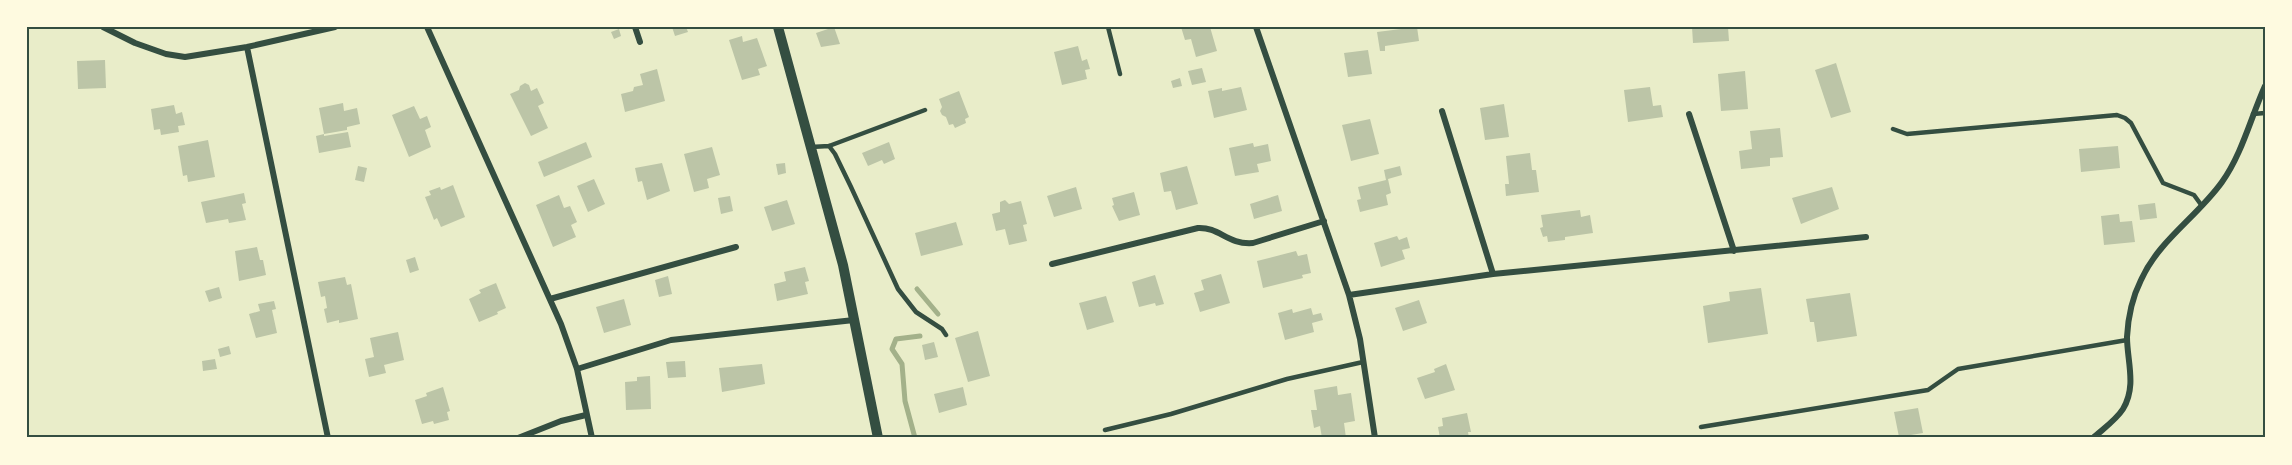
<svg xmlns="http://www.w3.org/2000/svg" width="2292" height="465" font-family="Manrope,sans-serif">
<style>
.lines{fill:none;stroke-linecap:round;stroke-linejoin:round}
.stream{stroke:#a3b18a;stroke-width:5}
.building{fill:#bcc5a7}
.service{stroke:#344e41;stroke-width:4.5}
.minor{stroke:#344e41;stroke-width:6}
.tertiary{stroke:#344e41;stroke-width:10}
.neatline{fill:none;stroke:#344e41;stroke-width:2}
</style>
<rect width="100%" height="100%" fill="#e9edc9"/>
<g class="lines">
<!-- stream -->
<path class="stream" d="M917 289 938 314
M915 438 905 401 902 364 892 349 896 339 920 336"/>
</g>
<!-- building -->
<path class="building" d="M672 27H686L688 32 675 36Z
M834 27 840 44 821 47 816 33Z
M1181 27H1210L1217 51 1196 57 1191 39 1185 40Z
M1417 27 1419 41 1385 46V51H1380L1377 32Z
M1692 27H1728L1729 41 1693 43Z
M619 29 621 36 614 39 611 32Z
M742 36 743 42 757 38 767 66 758 69 760 75 742 80 729 40Z
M1078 46 1082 61 1087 59 1090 69 1085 70 1087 79 1062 85 1054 52Z
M1368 50 1372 74 1348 77 1344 53Z
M105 60 106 88 78 89 77 61Z
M1836 63 1851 112 1831 118 1815 70Z
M1202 68 1206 82 1192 85 1188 71Z
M657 69 665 101 625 112 621 94 633 91 634 87 643 85 640 74Z
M1745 71 1748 109 1721 111 1718 74Z
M1180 78 1182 86 1173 88 1171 81Z
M525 83 529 85 531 91 537 88 544 103 538 106 548 128 531 136 510 94 519 90 520 86Z
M1241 87 1247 110 1214 118 1208 91 1222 88V91Z
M1650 87 1653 106 1661 105 1663 117 1628 122 1624 90Z
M959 91 969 117 965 119 966 123 955 128 953 124 949 125 946 117 942 115 940 111 942 107 939 99Z
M343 103 344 111 357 108 360 124 347 127V130L324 134 319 108Z
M1504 104 1509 137 1485 140 1480 108Z
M174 105 176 114 182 112 185 125 178 126 179 132 161 135 160 129 154 130 151 109Z
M414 106 420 119 427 116 431 127 425 130 431 147 409 157 392 115Z
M1370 119 1379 154 1351 161 1342 125Z
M1780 128 1783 157 1770 158V166L1741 169 1739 151 1752 149 1750 131Z
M348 132 351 147 319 153 316 136 324 134V136Z
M208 140 215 177 188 182 187 175 183 176 178 146Z
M586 142 592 157 544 177 538 162Z
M889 142 895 159 884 164 882 160 868 166 862 153Z
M1253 143 1254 147 1268 144 1271 161 1257 164 1259 172 1235 176 1229 148Z
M2118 146 2120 168 2081 172 2079 149Z
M712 147 720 175 707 179 709 188 694 192 684 154Z
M1530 153 1532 170H1536L1539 192 1506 196 1505 184H1509L1506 156Z
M662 163 670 191 647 200 642 181 638 182 635 168Z
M785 163 786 173 778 175 776 164Z
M358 166 367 168 364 182 355 180Z
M1187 166 1198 204 1176 210 1171 191 1164 192 1160 173Z
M1400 166 1402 175 1388 179 1391 193 1386 195 1388 205 1360 212 1357 200 1361 199 1358 187 1386 180 1384 170Z
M594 179 605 204 588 212 577 186Z
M453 185 465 217 441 227 437 218 434 220 425 197 431 195 429 191 440 187 441 190Z
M1076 187 1082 209 1054 217 1047 196Z
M1832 187 1839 209 1801 224 1792 198Z
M1134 192 1140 215 1119 221 1112 206 1114 205 1112 198Z
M244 193 246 203 242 204 246 220 229 223 228 219 206 223 201 202Z
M559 195 564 208 570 206 577 222 571 225 576 237 553 247 536 205Z
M1278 195 1282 211 1254 219 1250 204Z
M730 196 733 211 721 214 718 198Z
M787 200 795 224 772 231 764 207Z
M1005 200 1009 204 1021 201 1027 224 1023 225 1027 241 1009 245 1005 229 996 231 992 214 1000 212V202Z
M2155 203 2157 218 2140 220 2138 205Z
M1580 210 1581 217 1590 215 1593 233 1565 237V240L1548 242 1547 236 1543 237 1540 228 1543 227 1541 215Z
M2119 214 2120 222 2132 221 2135 242 2104 245 2101 216Z
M956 222 963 245 921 256 915 233Z
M1397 236 1399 240 1407 237 1410 248 1402 250 1405 259 1381 267 1374 243Z
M257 247 260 260H263L266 275 239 281 235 251Z
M1296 251 1298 256 1307 254 1311 273 1302 275 1303 278 1263 288 1257 261Z
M415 257 419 270 410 273 406 260Z
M805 267 809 281 805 282 808 294 777 301 774 284 786 281 784 272Z
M1221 274 1230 303 1200 312 1194 293 1204 290 1201 280Z
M1155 275 1164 304 1156 306 1155 303 1139 307 1132 282Z
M668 276 672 294 659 297 655 280Z
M345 277 347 285 351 284 358 319 339 323V320L327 323 324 309 327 308 325 296 321 297 318 282Z
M496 283 506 308 497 312 498 314 479 322 469 299 481 293 479 290Z
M219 287 222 298 209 302 205 291Z
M1761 288 1768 334 1708 343 1703 306 1730 301 1729 292Z
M1850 293 1857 336 1817 342 1814 322H1810L1806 299Z
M1106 296 1114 322 1087 330 1079 303Z
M624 299 631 325 604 333 596 307Z
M1419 300 1427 323 1403 331 1395 308Z
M274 301 276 309 272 310 277 333 256 338 249 314 260 311 258 304Z
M1311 308 1313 315 1321 313 1323 320 1312 323 1314 332 1285 340 1278 313 1292 309 1293 313Z
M978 331 990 376 968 382 955 338Z
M398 332 404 360 384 365 386 373 369 377 365 359 374 357 370 338Z
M934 342 938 357 925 360 922 345Z
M229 346 231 354 220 357 218 349Z
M215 359 217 369 203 371 202 361Z
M685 361 686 377 668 378 666 362Z
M762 364 765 384 722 392 719 368Z
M1446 364 1455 390 1425 399 1417 378 1435 372 1434 369Z
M650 376 651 409 626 410 625 382 637 381V377Z
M1337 386 1338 395 1351 393 1355 421 1344 423 1346 438H1322L1320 426 1314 428 1311 410H1317L1314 390Z
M443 387 450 411 447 412 449 420 434 424 433 421 422 424 415 400 427 396 426 393Z
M963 387 967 405 939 413 934 394Z
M1918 408 1923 433 1899 437 1894 412Z
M1467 413 1471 432H1468L1469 438H1440L1438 427 1443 426 1442 418Z"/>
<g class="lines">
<!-- service -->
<path class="service" d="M1108 27 1120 74
M2253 114 2265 113
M1893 129 1907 134 2117 115 2125 118 2131 123 2163 183 2194 195 2202 206
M829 146 835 154 851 187 898 289 916 312 942 329 946 335
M811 147 829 146 925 110
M1701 427 1928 390 1958 369 2127 340
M1105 430 1171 414 1287 379 1363 362"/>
<!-- minor -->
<path class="minor" d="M103 27 135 43 166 54 185 57 247 47 335 27
M427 27 561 324 577 369 592 438
M635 27 640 42
M1256 27 1349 295 1360 339 1375 438
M247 47 328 438
M1442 111 1493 274
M1689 114 1734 251
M1052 264 1198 228C1220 227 1227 245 1253 243L1324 221
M1349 295 1493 274 1866 237
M550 299 736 247
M577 369 671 340 854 320
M518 438 561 421 586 415
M2093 438C2103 429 2116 420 2123 409 2137 386 2127 361 2127 337 2128 318 2132 298 2141 280 2159 240 2197 217 2222 182 2242 154 2251 117 2265 86"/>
<!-- tertiary -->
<path class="tertiary" d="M778 27 843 265 878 438"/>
</g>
<!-- border -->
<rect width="2292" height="465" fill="none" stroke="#fefae0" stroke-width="57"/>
<rect x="28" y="28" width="2236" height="408" class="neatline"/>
</svg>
